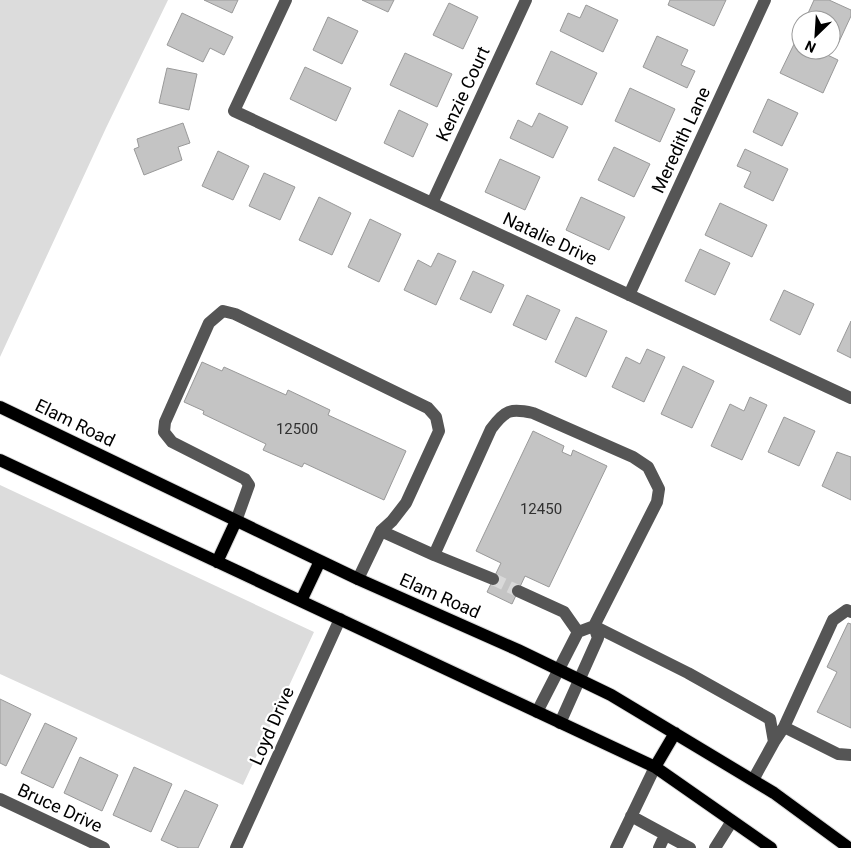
<svg xmlns="http://www.w3.org/2000/svg" width="851" height="848" font-family="Roboto,sans-serif">
<style>
.green{fill:#dcdcdc}
.building{fill:#c4c4c4;stroke:#999}
.lines{fill:none;stroke-linecap:round;stroke-linejoin:round}
.minor-tunnel{stroke:#d9d9d9;stroke-width:12;stroke-dasharray:12 6;stroke-linecap:butt}
.major-casing{stroke:#dbdbdb;stroke-width:14}
.minor{stroke:#555;stroke-width:12}
.major{stroke:#000;stroke-width:12}
.labels{text-anchor:middle;stroke-width:4.5;stroke-linejoin:round;paint-order:stroke}
.number-label{font-size:15px;fill:#313131}
.street-label{font-size:18px;fill:#000;stroke:#fff}
</style>
<rect width="100%" height="100%" fill="#fff"/>
<!-- green -->
<path class="green" d="M0 0H168L106 128 0 357Z
M0 485 314 632 243 785 0 674Z"/>
<!-- building -->
<path class="building" d="M204 0H238L232 13Z
M362 0H394L388 12Z
M670 0H726L714 26 668 5Z
M814 0H829L851 10V16L838 44 831 41V20H805Z
M449 3 478 17 463 49 433 35Z
M586 5 618 20 603 52 560 31 568 13 580 18Z
M182 13 233 37 224 55 210 48 203 62 167 45Z
M328 17 358 31 342 64 313 50Z
M657 36 688 50 681 65 695 71 687 88 643 67Z
M796 40 801 43V50H817L838 60 823 93 780 73Z
M551 51 597 73 582 105 536 84Z
M405 53 452 74 437 107 390 85Z
M305 67 351 88 336 121 290 99Z
M167 68 197 74 189 110 159 103Z
M630 88 675 109 660 142 615 121Z
M768 99 798 113 782 146 753 132Z
M399 110 428 124 413 157 384 143Z
M539 113 568 127 553 158 510 138 518 120 532 127Z
M183 123 190 143 178 147 182 160 144 175 134 149 139 147 137 139Z
M614 147 650 164 634 197 598 180Z
M745 149 788 169 773 201 744 187 751 172 737 166Z
M218 151 249 166 233 200 202 186Z
M500 159 540 177 525 210 485 192Z
M264 173 295 187 280 220 249 206Z
M319 197 351 213 332 255 299 240Z
M581 197 625 217 609 250 566 230Z
M720 203 767 225 752 257 705 235Z
M370 219 401 234 379 282 348 267Z
M700 249 730 263 715 295 685 281Z
M438 253 456 261 436 305 404 290 418 260 431 267Z
M473 271 504 285 491 313 460 299Z
M784 290 814 304 800 335 770 320Z
M527 295 560 310 546 340 513 325Z
M576 317 607 331 586 377 555 362Z
M851 321V358L837 351Z
M647 349 665 357 644 402 612 387 626 357 640 364Z
M202 362 222 371 224 367 286 395 288 390 330 410 328 415 406 451 384 500 304 463 302 467 263 450 266 444 203 414 204 411 184 402Z
M683 366 714 381 692 428 661 414Z
M750 397 767 405 742 460 711 446 730 404 744 411Z
M784 417 815 431 799 466 768 452Z
M533 431 564 446 562 452 571 456 573 450 607 466 549 587 525 576 512 604 487 592 501 563 476 551Z
M837 452 851 457V500L822 486Z
M848 623 851 624V728L817 712 837 672 827 667Z
M0 699 31 714 6 766 0 763Z
M45 723 77 738 53 788 21 773Z
M80 757 118 775 102 811 64 793Z
M134 767 172 784 151 832 113 815Z
M185 790 218 805 198 848H179L161 840Z"/>
<g class="lines">
<!-- minor-tunnel -->
<path class="minor-tunnel" d="M493 579 518 591"/>
<defs>
<path id="major" d="M0 407 358 579 518 650 611 695 774 793 849 848
M0 460 655 767 771 848
M217 562 236 521
M301 601 320 561
M655 767 675 733"/>
</defs>
<!-- major casing -->
<use href="#major" class="major-casing"/>
<!-- minor -->
<path class="minor" d="M286 0 234 111 851 398
M432 203 526 0
M629 295 765 0
M236 521 249 485 245 479 172 442 164 432 165 422 209 323 223 311 235 314 428 408 436 417 439 431 406 503 392 521 381 531 358 579
M381 531 434 555 491 429C505 410 510 408 533 413L633 457 648 467 659 489 657 502 594 626 688 673 770 719 774 742 753 780
M434 555 493 579
M518 591 564 612 578 632
M537 712 578 632 594 626 598 638 560 723
M784 727 838 754 851 755
M774 742 784 727 833 620 847 610 851 612
M0 799 104 848
M631 816 690 848
M236 848 340 619
M616 848 655 767
M659 848 665 835
M715 848 732 821"/>
<!-- major -->
<use href="#major" class="major"/>
</g>
<g class="labels">
<!-- number labels -->
<g class="number-label">
<text x="297" y="434">12500</text>
<text x="541" y="514">12450</text>
</g>
<!-- street labels -->
<g class="street-label">
<text transform="translate(463 94) rotate(-65)" y="6">Kenzie Court</text>
<text transform="translate(681 140) rotate(-65)" y="6">Meredith Lane</text>
<text transform="translate(550 239) rotate(25)" y="6">Natalie Drive</text>
<text transform="translate(75 423) rotate(26)" y="6">Elam Road</text>
<text transform="translate(440 596) rotate(24)" y="6">Elam Road</text>
<text transform="translate(272 726) rotate(-66)" y="6">Loyd Drive</text>
<text transform="translate(60 808) rotate(25)" y="6">Bruce Drive</text>
</g>
</g>
<!-- north arrow -->
<g transform="translate(816 35) rotate(205)"><circle r="24" fill="#ffffff" stroke="#999999"/>
<path d="M0-4L9 19L0 12L-9 19Z" fill="#000000"/>
<text y="-8" font-size="14" font-weight="bold" text-anchor="middle" fill="#000000">N</text>
</g>
</svg>
